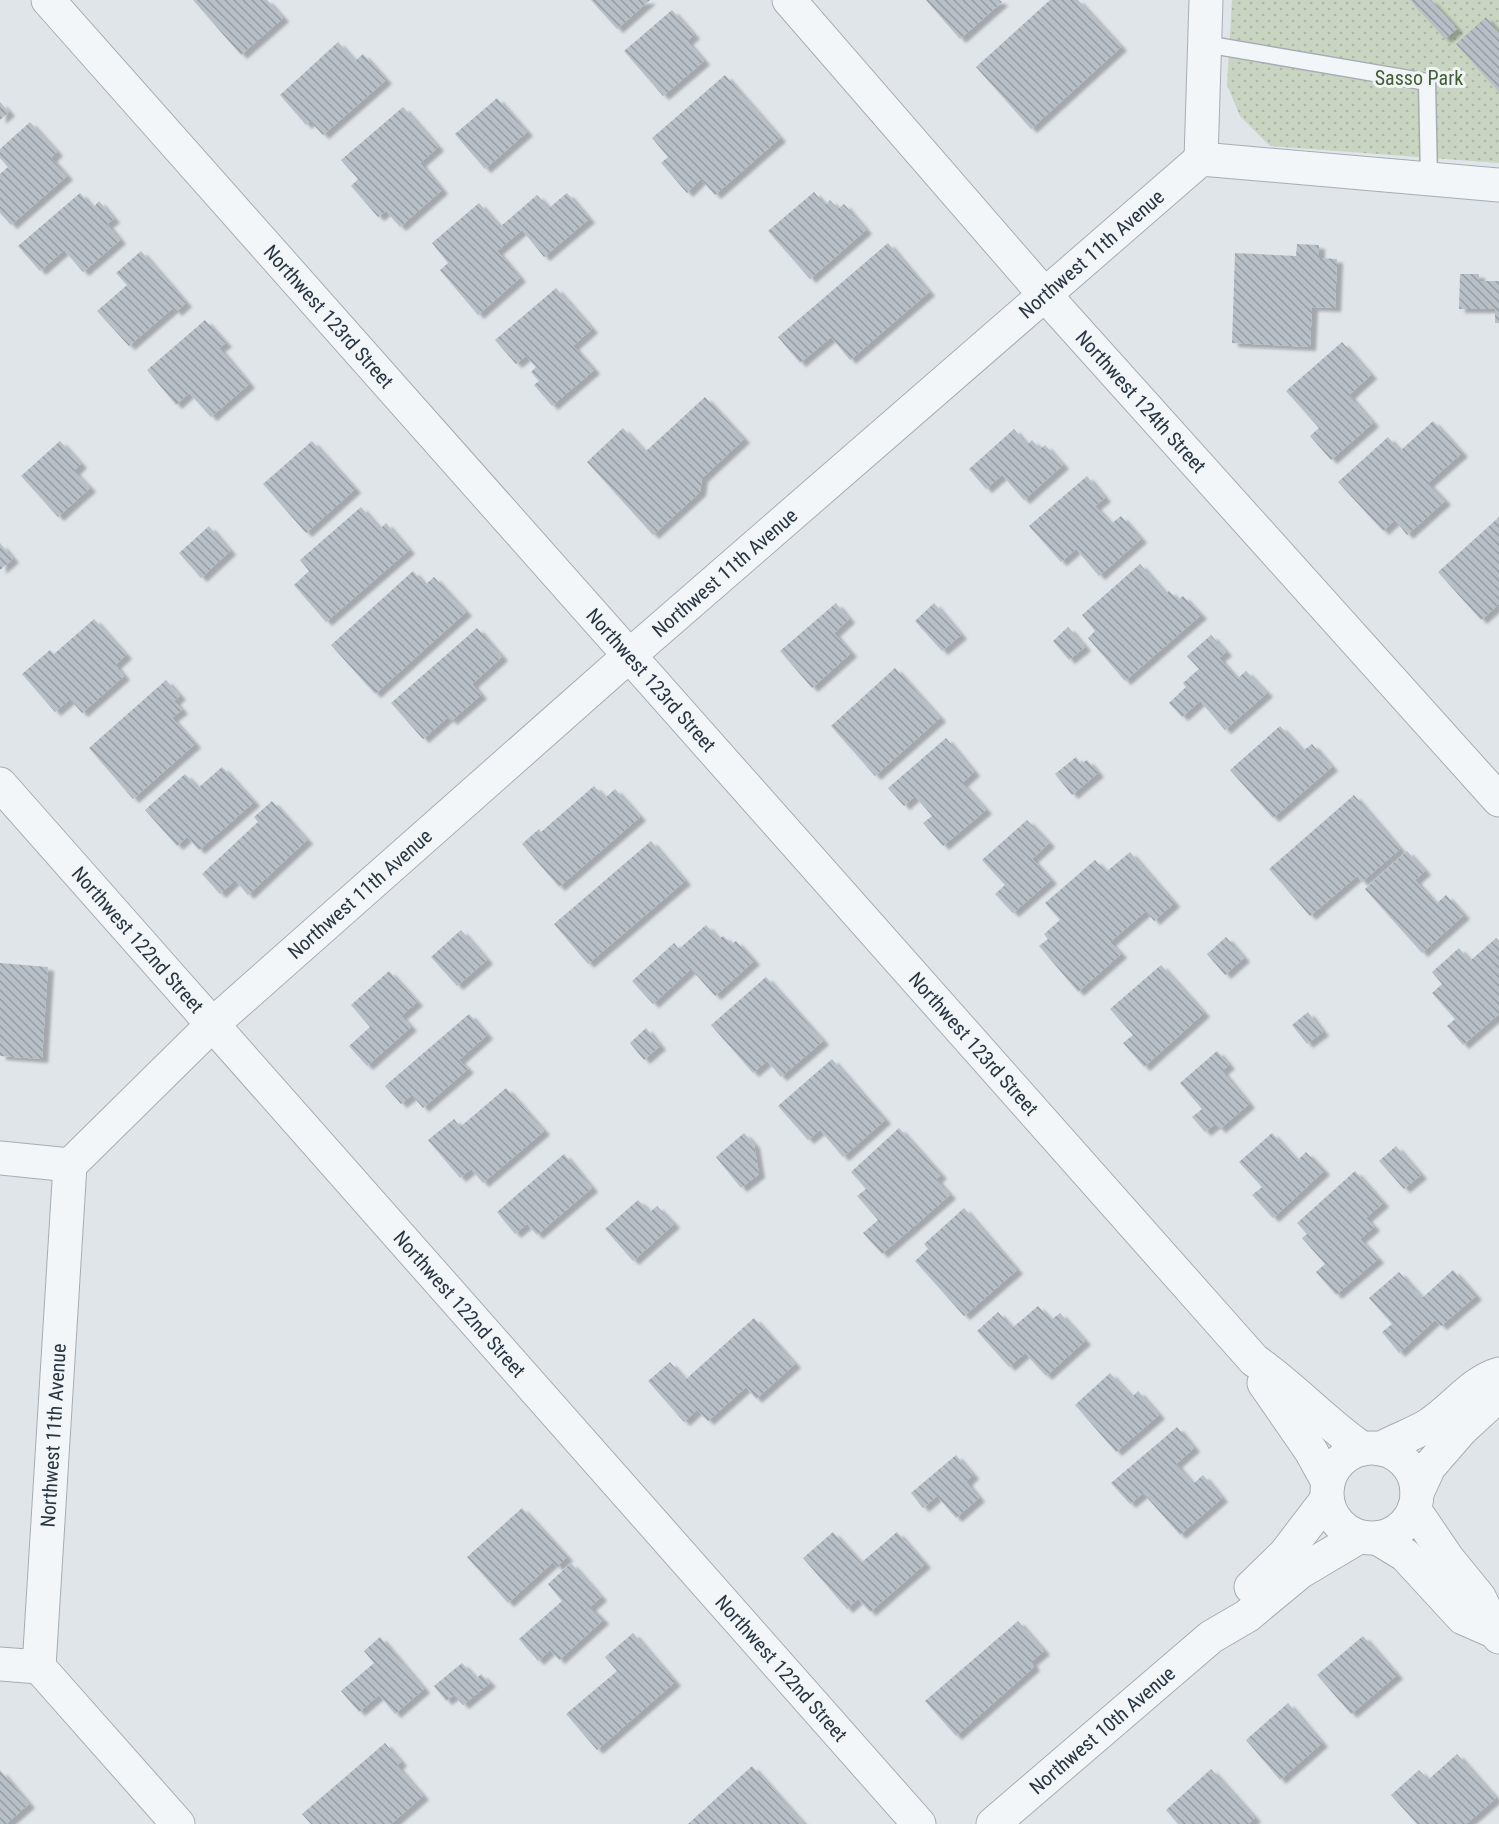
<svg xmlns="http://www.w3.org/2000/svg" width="1499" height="1824" font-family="'Roboto Condensed',sans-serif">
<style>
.park{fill:url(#park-dots)}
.building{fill:url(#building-back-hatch);filter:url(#shadow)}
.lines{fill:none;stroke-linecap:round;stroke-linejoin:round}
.lane-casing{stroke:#a5adb4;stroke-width:19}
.street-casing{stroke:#a5adb4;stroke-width:35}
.lane{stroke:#f3f6f8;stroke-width:16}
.street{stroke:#f3f6f8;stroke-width:33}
.labels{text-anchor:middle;stroke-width:6;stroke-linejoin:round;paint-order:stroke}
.park-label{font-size:20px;fill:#425e35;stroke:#f0f4f7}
.street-label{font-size:20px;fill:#283542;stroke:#f0f4f7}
</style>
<defs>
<pattern id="park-dots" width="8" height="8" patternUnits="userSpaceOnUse" patternTransform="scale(1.5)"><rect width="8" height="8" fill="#c9d4c1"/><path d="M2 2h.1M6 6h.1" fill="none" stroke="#adb7a7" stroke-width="1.8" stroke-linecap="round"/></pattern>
<pattern id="building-back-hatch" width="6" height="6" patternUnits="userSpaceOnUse" patternTransform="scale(1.5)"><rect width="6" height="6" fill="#b7bfc7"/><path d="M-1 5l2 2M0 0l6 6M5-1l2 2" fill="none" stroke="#959ca3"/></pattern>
<filter id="shadow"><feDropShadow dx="6" dy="4" stdDeviation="1.5" flood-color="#0004"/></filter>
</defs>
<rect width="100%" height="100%" fill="#e0e5ea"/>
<!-- park -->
<path class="park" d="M1232 0H1499V163L1270 146 1240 116 1227 85Z"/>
<!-- building -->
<path class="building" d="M193 0H267L283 18 241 55Z
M591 0H650L617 29Z
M926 0H999L1002 2 960 39Z
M1050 0H1078L1121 47 1031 129 976 67Z
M1410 0H1431L1457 29 1445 39Z
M672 10 694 35 687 41 704 61 663 96 624 51Z
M1486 17 1499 33V92L1456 44Z
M338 42 355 61 363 54 386 80 323 135 310 121 306 125 280 95Z
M725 75 780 138 715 195 701 179 687 193 661 163 668 157 652 138Z
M497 98 527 132 485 169 455 134Z
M0 102 9 112 0 120Z
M403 107 438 147 420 163 442 190 400 227 386 211 378 217 351 186 358 179 341 160Z
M30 122 57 152 51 158 67 176 11 225 0 213V174L8 167 0 158V149Z
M814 192 825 205 830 200 838 209 844 204 866 230 810 279 768 231Z
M80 193 93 208 99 201 114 219 107 224 120 240 83 272 64 250 40 271 18 246Z
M567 193 589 219 544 257 522 230 497 251 520 278 478 315 440 270 448 263 432 243 479 203 500 227 537 195 549 208Z
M888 243 929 292 850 360 831 337 800 363 778 337Z
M1297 244 1319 245V258L1337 259 1335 308 1312 307 1310 347 1232 343 1235 253 1296 256Z
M141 251 186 303 176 312 173 308 129 346 97 311 127 285 116 273Z
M1460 274H1479V281H1499V323H1495V309H1459Z
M556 288 592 329 573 346 594 370 552 406 534 385 539 381 531 372 536 367 526 356 516 364 495 340Z
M205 320 226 343 219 348 249 384 211 417 189 393 176 405 147 370Z
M1342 342 1371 375 1349 395 1373 423 1331 460 1310 436 1319 428 1286 391Z
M705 397 744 439 702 478 700 492 653 535 587 462 623 428 645 452Z
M1433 421 1462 453 1428 483 1445 501 1407 535 1395 520 1383 531 1338 482 1388 437 1400 451Z
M1014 429 1027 445 1032 440 1040 449 1045 445 1063 465 1024 500 1002 475 986 489 969 469Z
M60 441 81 464 74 471 90 488 58 517 21 476Z
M312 441 355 489 306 533 263 484Z
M1087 476 1105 498 1095 506 1111 524 1121 516 1141 539 1099 576 1076 549 1061 562 1029 526Z
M361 507 380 529 386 523 409 550 326 622 294 585 309 571 300 560Z
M1499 517V604L1481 620 1438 572Z
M209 526 230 551 201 578 179 553Z
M0 543 13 559 0 570Z
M1140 564 1166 594 1169 591 1178 600 1183 596 1201 615 1125 681 1088 638 1095 631 1082 615Z
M413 571 425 585 434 577 466 612 375 694 331 645Z
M836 603 849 619 834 633 851 653 812 688 780 651Z
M934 603 961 635 942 651 915 621Z
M94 619 126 655 115 665 124 676 82 713 70 699 55 712 22 674 50 650 54 654Z
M1068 627 1085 647 1069 660 1053 641Z
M477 628 502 657 472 684 481 695 451 721 448 717 423 739 391 703Z
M1211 635 1226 652 1219 658 1237 679 1246 671 1267 693 1225 730 1200 701 1182 717 1169 703 1186 687 1183 683 1199 669 1187 656Z
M895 668 940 718 875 776 831 726Z
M166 680 180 696 174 701 182 710 172 718 195 744 133 799 89 748Z
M1280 726 1303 751 1312 744 1332 767 1273 818 1230 770Z
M946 738 974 772 962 783 986 810 943 846 923 823 932 816 915 796 904 806 888 788Z
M1076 757 1081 764 1087 760 1098 773 1072 795 1055 774Z
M222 767 254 802 199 850 187 837 177 846 145 810 185 774 198 788Z
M594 786 605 798 615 789 640 817 559 887 522 844 539 829 541 832Z
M1354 795 1400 849 1362 882 1357 876 1310 916 1269 869Z
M272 801 307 840 248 895 235 880 220 894 202 874 258 822 254 817Z
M1027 820 1049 843 1032 859 1051 880 1013 913 995 894 1005 885 982 860Z
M651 841 685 881 588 964 554 924Z
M1407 851 1425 871 1415 880 1436 904 1446 895 1464 915 1422 953 1365 889Z
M1130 852 1174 903 1154 921 1146 911 1110 942 1121 954 1078 992 1039 946 1048 939 1044 934 1060 920 1045 903 1095 860 1106 872Z
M706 925 719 939 723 936 732 944 736 941 754 961 715 996 691 969 653 1004 632 981 674 943 679 949Z
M461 930 487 960 457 986 431 957Z
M1226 937 1244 958 1225 975 1207 954Z
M1496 938 1499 941V1014L1463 1045 1447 1026 1455 1019 1432 993 1442 984 1432 972 1459 948 1470 961Z
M0 963 48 967 42 1059 0 1056Z
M1161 965 1204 1013 1144 1067 1123 1043 1133 1035 1110 1009Z
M389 971 417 1002 401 1016 411 1027 367 1066 349 1046 370 1027 351 1005Z
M766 977 823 1041 781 1077 767 1061 753 1073 711 1025Z
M1308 1012 1323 1032 1307 1044 1292 1025Z
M469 1014 487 1035 459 1060 468 1069 423 1108 412 1095 401 1104 385 1086Z
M646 1028 660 1046 644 1060 630 1043Z
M1217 1051 1229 1065 1222 1071 1249 1104 1220 1129 1215 1124 1205 1132 1192 1117 1202 1109 1180 1083Z
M832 1059 885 1120 843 1157 820 1130 808 1140 778 1106Z
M506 1088 544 1131 483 1183 471 1169 460 1178 428 1140 454 1119 460 1127Z
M899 1128 941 1175 936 1179 950 1195 882 1254 863 1233 878 1220 857 1196 866 1189 851 1172Z
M744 1133 754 1144 759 1174 741 1188 716 1157Z
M1272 1133 1297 1161 1306 1152 1324 1171 1273 1218 1252 1195 1262 1187 1239 1162Z
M1396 1146 1421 1175 1404 1189 1379 1161Z
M564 1154 592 1188 537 1235 527 1224 515 1234 497 1212Z
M1355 1171 1383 1203 1366 1218 1374 1227 1360 1239 1378 1259 1336 1295 1316 1272 1325 1264 1302 1238 1307 1234 1297 1223Z
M638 1200 650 1212 657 1206 674 1224 633 1261 605 1229Z
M964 1208 1017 1270 964 1316 915 1261 928 1249 924 1244Z
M1453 1270 1476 1296 1441 1326 1435 1320 1399 1353 1382 1332 1392 1324 1369 1298 1399 1272 1422 1298Z
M1038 1306 1051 1320 1060 1313 1085 1341 1046 1376 1025 1353 1009 1367 977 1331 998 1312 1012 1328Z
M754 1318 795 1364 756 1399 746 1387 708 1421 697 1410 684 1422 648 1381 670 1362 685 1380Z
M1110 1373 1132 1397 1138 1391 1159 1415 1116 1452 1075 1405Z
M1177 1427 1194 1448 1176 1464 1193 1484 1203 1475 1222 1498 1180 1535 1143 1493 1130 1504 1111 1483Z
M956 1455 973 1475 966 1482 979 1498 956 1518 937 1496 923 1508 911 1493Z
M522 1508 567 1557 557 1567 553 1562 508 1603 467 1557Z
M833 1532 861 1563 897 1532 925 1564 870 1612 858 1599 847 1609 803 1558Z
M571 1563 601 1597 590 1607 603 1620 559 1660 550 1650 538 1661 519 1639 562 1601 548 1584Z
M1018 1621 1044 1651 1031 1662 1034 1667 956 1736 925 1701Z
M633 1633 675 1682 597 1750 566 1714 617 1671 605 1657Z
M1363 1636 1397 1675 1351 1714 1317 1675Z
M380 1637 424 1689 395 1714 379 1695 359 1712 341 1691 374 1663 364 1651Z
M462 1663 476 1679 481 1674 490 1683 463 1705 454 1695 446 1701 434 1686Z
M1288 1703 1322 1743 1280 1780 1246 1740Z
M385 1743 401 1762 397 1766 423 1796 391 1824H311L302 1814Z
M1457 1754 1496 1798 1466 1824H1417L1391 1795 1419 1770 1428 1780Z
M752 1766 804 1824H688Z
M1211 1769 1255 1818 1249 1824H1178L1166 1810Z
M0 1770 29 1804 6 1824H0Z"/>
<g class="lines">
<defs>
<path id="lane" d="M1205 44 1427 82 1429 179"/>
<g id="street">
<path id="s1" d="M48 0 1254 1360C1293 1387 1324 1422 1363 1449"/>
<path id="s2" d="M789 0 1045 295 1499 800"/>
<path d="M1201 159 1206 0"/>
<path id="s3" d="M0 784 919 1824"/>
<path d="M0 1158 70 1165"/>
<path d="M1264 1383 1311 1451 1328 1482"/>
<circle cx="1372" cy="1493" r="45"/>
<path d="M1380 1449C1395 1440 1412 1435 1427 1426 1452 1411 1471 1382 1499 1374"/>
<path d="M1417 1493 1429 1467 1462 1429 1499 1395"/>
<path d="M1414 1509 1448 1559 1479 1597 1499 1637"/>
<path d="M1377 1538 1405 1555 1463 1618 1495 1632"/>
<path d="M1251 1587 1285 1554 1327 1499"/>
<path d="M0 1664 39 1667"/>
<path id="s4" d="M39 1667 70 1165 214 1023 630 655 1201 159 1499 185"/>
<path d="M39 1667 178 1824"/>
<path id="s5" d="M993 1824 1211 1637 1247 1616 1300 1572 1359 1537"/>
</g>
</defs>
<!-- lane casing -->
<use href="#lane" class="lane-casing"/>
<!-- street casing -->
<use href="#street" class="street-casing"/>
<!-- lane -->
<use href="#lane" class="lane"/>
<!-- street -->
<use href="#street" class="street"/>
</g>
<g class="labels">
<!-- park labels -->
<g class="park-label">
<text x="1419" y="85">Sasso Park</text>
</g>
<!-- street labels -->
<g class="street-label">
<text dy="7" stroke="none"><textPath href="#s4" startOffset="1872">Northwest 11th Avenue</textPath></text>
<text dy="7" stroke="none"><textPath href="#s1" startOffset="423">Northwest 123rd Street</textPath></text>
<text dy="7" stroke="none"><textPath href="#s2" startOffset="534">Northwest 124th Street</textPath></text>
<text dy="7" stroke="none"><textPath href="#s4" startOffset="1386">Northwest 11th Avenue</textPath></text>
<text dy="7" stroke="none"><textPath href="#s1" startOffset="909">Northwest 123rd Street</textPath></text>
<text dy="7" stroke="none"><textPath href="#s4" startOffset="900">Northwest 11th Avenue</textPath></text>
<text dy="7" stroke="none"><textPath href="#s3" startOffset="208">Northwest 122nd Street</textPath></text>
<text dy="7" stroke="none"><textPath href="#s1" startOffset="1395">Northwest 123rd Street</textPath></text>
<text dy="7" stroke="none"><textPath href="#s3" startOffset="694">Northwest 122nd Street</textPath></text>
<text dy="7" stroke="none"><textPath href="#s4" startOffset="232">Northwest 11th Avenue</textPath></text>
<text dy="7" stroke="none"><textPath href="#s3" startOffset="1180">Northwest 122nd Street</textPath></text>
<text dy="7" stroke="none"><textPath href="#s5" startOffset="144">Northwest 10th Avenue</textPath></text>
</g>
</g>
</svg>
